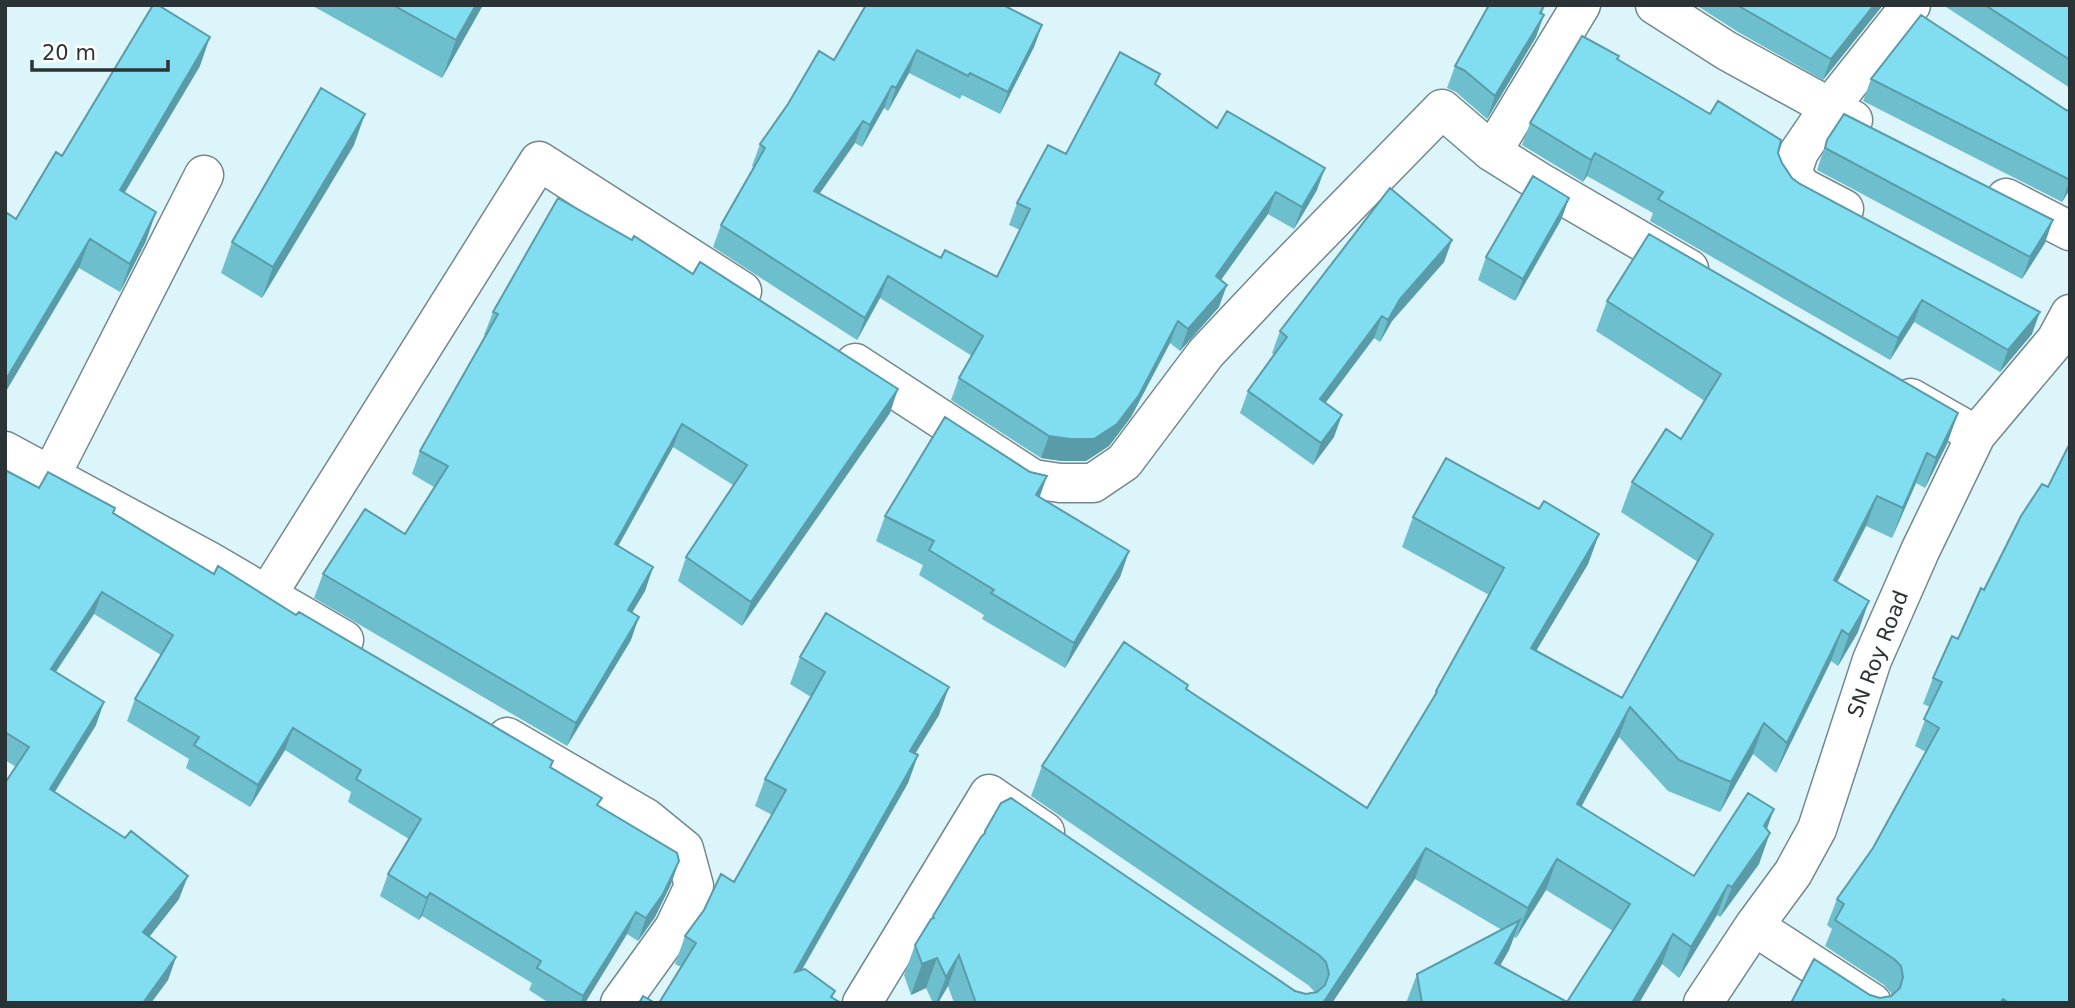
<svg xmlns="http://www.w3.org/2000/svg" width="2075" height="1008" font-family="'DejaVu Sans',sans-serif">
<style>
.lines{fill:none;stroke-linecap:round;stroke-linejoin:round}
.minor-casing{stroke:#72888c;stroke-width:41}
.minor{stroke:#fff;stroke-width:38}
.wall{fill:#6ebfce;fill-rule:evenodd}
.shaded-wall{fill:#5a9ba8}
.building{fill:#80def0;stroke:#5a9ba8;stroke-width:2}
.labels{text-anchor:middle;stroke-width:6;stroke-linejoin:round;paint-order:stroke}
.street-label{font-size:21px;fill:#2a3436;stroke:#fff}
</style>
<rect width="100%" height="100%" fill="#dcf5fa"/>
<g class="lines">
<defs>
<path id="minor" d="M1655 5 1727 51 1853 120
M1492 152 1581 5
M2006 198 2070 231
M1844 209 1802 187 1792 173 1799 152 1829 108 1911 5
M855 363 1033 479 1060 483H1093L1124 462 1206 353 1273 282 1442 109 1492 152 1543 184 1689 269
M1911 398 1976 435
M5 451 207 560 344 640
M51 475 204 175
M267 595 539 161 742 291
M507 737 646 818 684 849 694 886 674 928 620 1003
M1754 926 1872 1003
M862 1003 989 794 1045 832
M1703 1003 1754 926 1793 873 1817 829 1872 660 1920 551 1976 435 2056 340 2070 314"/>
</defs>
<!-- minor casing -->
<use href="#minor" class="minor-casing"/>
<!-- minor -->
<use href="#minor" class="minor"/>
</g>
<!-- wall -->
<path class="wall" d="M311 5H483L442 78Z
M1696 5H1883L1823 80 1738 32Z
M1943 5H2070V88Z
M1544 6 1536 37 1487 119 1456 92 1447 88 1455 66Z
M1042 25 1034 47 1000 114 962 95 960 99 909 73 888 111 884 108 862 147 855 143 819 194 941 258 997 277 1020 230 1009 225 1017 203 1066 154 1156 85 1217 128 1317 190 1294 229 1268 214 1221 280 1219 307 1180 351 1170 343 1131 417 1109 446 1086 461H1062L1041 458 951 400 959 378 972 356 880 298 857 340 713 247 721 225 754 168 752 166 760 144 834 60Z
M1617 60 1778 153 1782 163 1792 178 1800 184 2032 334 2000 372 1914 322 1890 360 1650 221 1653 213 1587 176 1583 182 1522 145 1530 123Z
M200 66 124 193 146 241 120 292 79 268 16 219 62 156Z
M1871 79 2070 111V189L2062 202 1863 101Z
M1827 140 2045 243 2022 279 1817 170Z
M354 145 262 298 221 273 232 242Z
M1569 198 1561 220 1515 301 1478 280 1486 257Z
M1452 240 1444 262 1392 321 1380 342 1374 338 1325 403 1334 437 1313 465 1240 413 1248 391 1274 355 1272 353 1280 331Z
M1607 301 1958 413 1947 444 1925 488 1916 483 1892 538 1866 526 1837 582 1858 632 1838 666 1831 661 1776 773 1753 754 1720 812 1668 791 1619 737 1581 807 1694 876 1767 830 1759 864 1720 917 1717 915 1679 978 1662 964 1639 1003H1406L1417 974 1502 930 1415 879 1332 1003H954L948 986 938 1003H933L926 988 911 995 904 975 915 945 985 831 1295 991 1306 994 1315 992 1308 985 1031 796 1042 766 1188 685 1187 689 1367 808 1433 699 1436 691 1489 595 1402 547 1413 517 1539 509 1599 534 1588 564 1536 651 1622 698 1698 562 1621 512 1632 482 1681 439 1705 401 1596 331ZM1546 890 1613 931 1567 1002 1500 966 1509 950 1514 937 1516 938Z
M493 312 890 413 742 626 678 581 686 557 733 485 673 447 618 546 653 567 645 591 632 613 631 640 567 746 314 598 323 574 405 534 434 487 412 474 420 451 486 336 484 335Z
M5 470 39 488 113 513 214 574 296 615 551 767 599 806 679 861 671 884 655 917 638 941 627 934 585 1003H549L529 990 532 983 422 916 419 920 380 896 388 874 409 839 348 802 351 792 285 750 250 807 186 768 189 759 127 721 135 699 161 655 94 614 56 672 96 725 55 792 179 899 149 937 176 957 168 980 151 1003H5L16 767 5 760Z
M1039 498 1129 551 1120 577 1065 668 982 619 984 615 919 575 923 565 876 541 885 516Z
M1952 636 2070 1003H1791L1870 995 1880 998 1892 995 1891 993 1884 985 1825 946 1832 929 1827 925 1837 899 1873 848 1926 752 1915 746 1930 707 1923 704 1933 678Z
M800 657 939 715 915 754 918 755 908 783 802 970 835 991 832 998 681 967 675 964 685 936 734 882 772 815 755 806 765 779 811 697 790 684Z"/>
<!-- shaded-wall -->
<path class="shaded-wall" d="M476 5H483L442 78 456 40Z
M1874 5H1883L1823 80 1831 59Z
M1544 6 1535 29 1544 15 1536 37 1487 119 1495 96Z
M1042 25 1034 47 1000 114 1008 92Z
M210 37 200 66 109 219 120 190Z
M917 50 909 73 888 111 896 88Z
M892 86 884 108 862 147 870 125Z
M365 114 354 145 262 298 273 267Z
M863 121 855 143 806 213 814 191Z
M1595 153 1587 176 1583 182 1591 160Z
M1325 168 1317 190 1294 229 1302 207Z
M2070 180V189L2062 202Z
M1276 192 1268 214 1208 298 1216 276Z
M1569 198 1561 220 1515 301 1523 279Z
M156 212 146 241 120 292 130 264Z
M2053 220 2045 243 2022 279 2030 257Z
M90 239 79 268 5 393V381Z
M1452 240 1444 262 1392 321 1380 342 1388 320 1400 299Z
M888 276 880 298 857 340 865 318Z
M1227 285 1219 307 1180 351 1188 329Z
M1922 300 1914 322 1890 360 1898 338Z
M2040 312 2032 334 2000 372 2008 350Z
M1382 316 1374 338 1312 421 1320 399Z
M1178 321 1170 343 1131 417 1109 446 1086 461H1062L1041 458 1049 436Z
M898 389 890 413 742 626 751 602Z
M1958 413 1947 444 1925 488 1936 458Z
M1342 415 1334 437 1313 465 1321 443Z
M682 424 673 447 606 568 615 544Z
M1927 453 1916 483 1892 538 1903 508Z
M1047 476 1038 502 1036 495Z
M1877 496 1866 526 1823 610 1834 580Z
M1599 534 1588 564 1520 678 1531 648Z
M1129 551 1120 577 1065 668 1074 643Z
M653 567 645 591 619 634 628 610Z
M102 592 94 614 42 692 51 669Z
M1869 601 1858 632 1838 666 1849 635Z
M639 617 631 640 567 746 576 723Z
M1842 630 1831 661 1776 773 1787 743Z
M949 687 939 715 900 778 910 751Z
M104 702 96 725 42 812 50 789Z
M1630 707 1619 737 1566 835 1577 804Z
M1764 723 1753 754 1720 812 1731 782Z
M293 728 285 750 250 807 258 785Z
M918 755 908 783 785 999 795 972Z
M1774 809 1763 840 1764 826Z
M1770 833 1759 864 1720 917 1732 887Z
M1426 848 1415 879 1332 1003H1323Z
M1557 859 1546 890 1516 938 1528 908Z
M679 861 671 884 655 917 638 941 646 918Z
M188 876 179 899 135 955 143 932Z
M1728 885 1717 915 1679 978 1691 947Z
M430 893 422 916 419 920 427 898Z
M636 912 627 934 585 1003H581L583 996Z
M1520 920 1509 950 1484 993 1495 963Z
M1673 934 1662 964 1639 1003H1632Z
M959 955 948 986 938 1003H936L946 977Z
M176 957 168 980 151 1003H143Z
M937 958 926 988 911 995 922 964Z"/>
<!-- building -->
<path class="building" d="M153 5H158L210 37 120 190 156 212 130 264 90 239 5 381V216L7 213 16 219 56 152 62 156Z
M393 5H476L456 40Z
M866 5H1003L1042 25 1008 92 970 73 968 76 917 50 896 88 892 86 870 125 863 121 814 191 941 258 945 250 997 277 1030 209 1017 203 1048 145 1066 154 1120 52 1160 74 1155 84 1217 128 1227 111 1325 168 1302 207 1276 192 1216 276 1227 285 1188 329 1178 321 1139 395 1117 424 1094 439H1070L1049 436 959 378 983 336 888 276 865 318 721 225 765 148 760 144 788 104 819 51 834 60Z
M1489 5H1542L1544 6 1540 13 1544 15 1495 96 1464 70 1455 66Z
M1737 5H1874L1831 59Z
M1985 5H2070V60Z
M1921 15 2066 110 2070 111V180L1871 79Z
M1582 36 1619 56 1617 59 1710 114 1718 101 1781 140 1778 153 1782 163 1792 178 1800 184 2040 312 2008 350 1922 300 1898 338 1658 199 1663 192 1595 153 1591 160 1530 123Z
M321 88 365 114 273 267 232 242Z
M1844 114 2053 220 2030 257 1825 148 1827 140Z
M1533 176 1569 198 1523 279 1486 257Z
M1390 188 1452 240 1400 299 1388 320 1382 316 1320 399 1342 415 1321 443 1248 391 1287 337 1280 331Z
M558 198 632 240 634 236 693 274 700 262 898 389 751 602 686 557 747 465 682 424 615 544 653 567 628 610 639 617 576 723 323 574 365 509 405 534 448 466 420 451 498 314 493 312Z
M1649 234 1958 413 1936 458 1927 453 1903 508 1877 496 1834 580 1869 601 1849 635 1842 630 1787 743 1764 723 1731 782 1679 760 1630 707 1577 804 1694 876 1748 793 1774 809 1764 826 1770 833 1732 887 1728 885 1691 947 1673 934 1632 1003H1422L1417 974 1520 920 1495 963 1567 1002 1630 904 1557 859 1528 908 1426 848 1323 1003H976L959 955 946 977 937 958 922 964 915 945 931 919 934 918 933 916 981 837 985 833V831L1001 803 1011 798 1295 991 1306 994 1317 992 1325 985 1329 974 1326 962 1319 955 1042 766 1124 642 1188 685 1186 689 1367 808 1437 692 1436 691 1504 568 1413 517 1446 458 1539 509 1544 501 1599 534 1531 648 1622 698 1713 534 1632 482 1666 429 1681 439 1721 374 1607 301Z
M945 417 1030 472 1047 476 1036 495 1129 551 1074 643 991 593 994 590 929 550 934 541 885 516Z
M2070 443V1003H2009L2003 999 2000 1003H1791L1814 959 1870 995 1880 998 1891 996 1900 988 1903 977 1901 966 1894 959 1835 920 1844 904 1837 899 1873 848 1939 728 1924 719 1942 682 1933 678 1952 636 1958 639 1981 588 1984 590 2021 516 2042 484 2048 487Z
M5 470 39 488 48 472 115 508 113 513 214 574 218 566 296 615 299 612 553 761 550 767 602 798 597 805 677 853 679 861 663 894 646 918 636 912 583 996 537 968 541 961 430 893 427 898 388 874 421 819 356 779 361 770 293 728 258 785 194 745 199 737 135 699 173 635 102 592 51 669 104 702 50 789 125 838 131 831 188 876 143 932 176 957 143 1003H5V783L29 747 5 732Z
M826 613 949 687 910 751 918 755 795 972 805 969 835 991 831 997 841 1003H659L696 943 685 936 704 910 721 874 734 882 786 790 765 779 825 672 800 657Z
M643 996 655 1003H639Z"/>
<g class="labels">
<!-- street labels -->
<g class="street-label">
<text transform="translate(1878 654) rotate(-69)" y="7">SN Roy Road</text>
</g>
</g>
<!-- border -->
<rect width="2075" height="1008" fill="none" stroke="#2a3436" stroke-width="14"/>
<!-- scale -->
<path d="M32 60v10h136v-10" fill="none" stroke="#2a3436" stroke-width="3.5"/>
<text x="42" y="60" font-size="21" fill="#2a3436" stroke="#ffffff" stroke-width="5" paint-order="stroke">20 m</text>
</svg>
